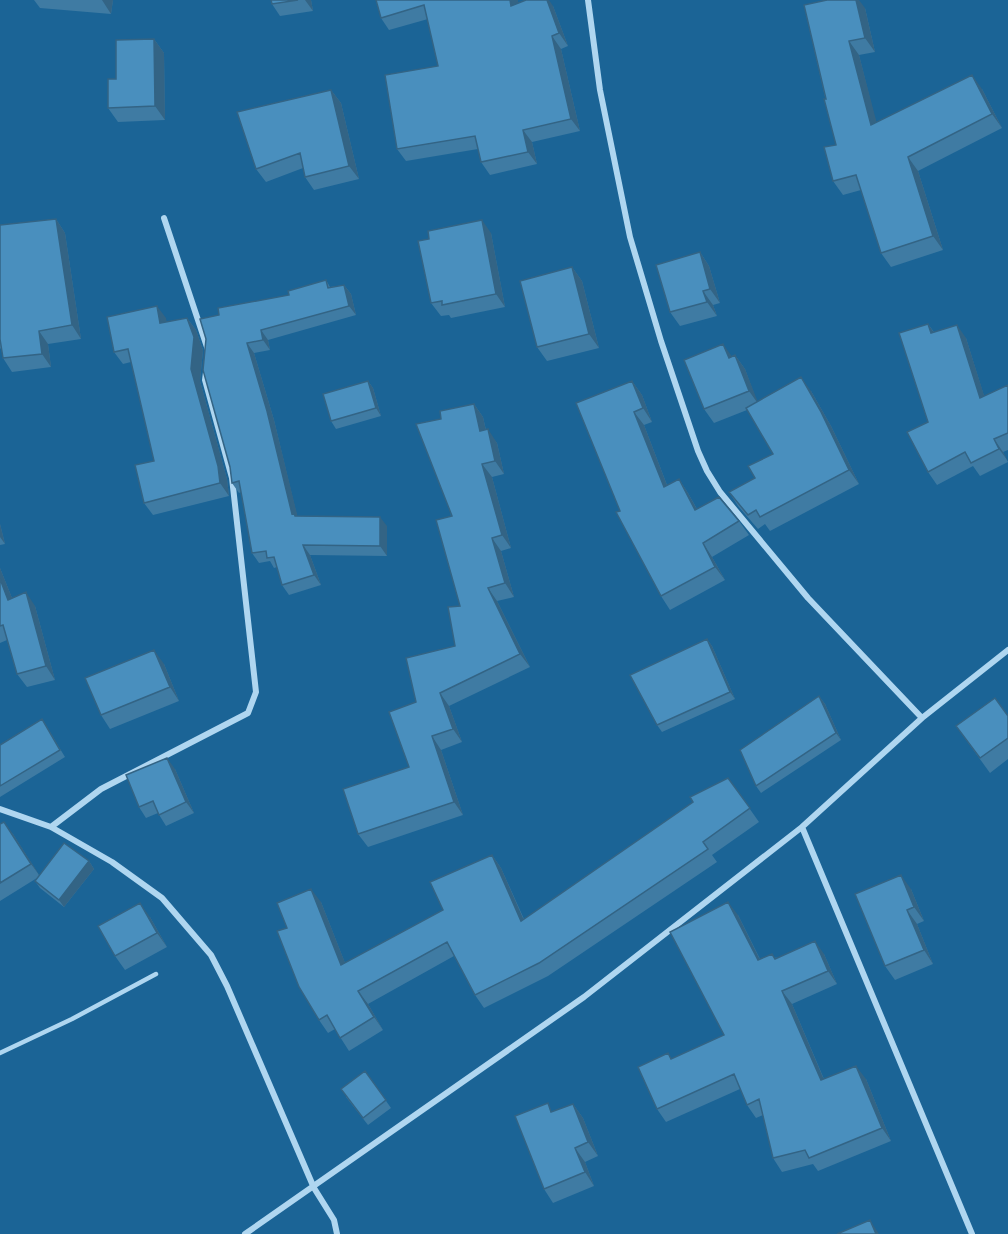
<svg xmlns="http://www.w3.org/2000/svg" width="1008" height="1234" font-family="'Noto Sans',sans-serif">
<style>
.lines{fill:none;stroke-linecap:round;stroke-linejoin:round}
.lane{stroke:#afd6f0;stroke-width:4.5}
.street{stroke:#afd6f0;stroke-width:6}
.wall{fill:#3f7ba3}
.shaded-wall{fill:#336485}
.building{fill:#498fbe;stroke:#336485;stroke-width:1.5}
</style>
<rect width="100%" height="100%" fill="#1b6496"/>
<g class="lines">
<!-- lane -->
<path class="lane" d="M0 1053 72 1019 156 974"/>
<!-- street -->
<path class="street" d="M588 0 600 90 630 237 661 341 698 451 707 471 720 492 808 598 922 718
M164 218 208 350
M0 809 51 827 112 862 162 898 211 955 227 986 314 1188 334 1220 337 1234
M51 827 101 789 248 713 256 692 232 478 205 380 206 372
M802 827 972 1234
M245 1234 584 997 802 827 922 718 1008 650"/>
</g>
<!-- wall -->
<path class="wall" d="M34 0H113L111 14 40 8Z
M271 0H311L313 11 280 16 272 4Z
M376 0 518 3 553 6 568 46 561 49 580 131 532 142 537 164 490 175 481 162 478 149 406 161 397 149 438 66 428 19 389 30 381 18Z
M804 5 865 8 875 52 859 55 876 123 982 89 1002 128 918 171 943 250 891 267 881 253 861 190 843 195 833 181 836 145Z
M154 39 164 53 165 120 118 122 108 108Z
M331 90 341 103 359 179 314 190 305 177 303 168 266 182 256 169Z
M56 219 65 233 81 339 48 344 51 367 12 372 3 358 1 348 0 349V225Z
M491 233 505 307 451 318 449 315 441 316 431 303Z
M700 252 709 266 720 303 713 305 717 316 680 326 670 312Z
M572 267 582 281 599 348 547 361 537 347Z
M326 280 330 287 344 285 351 294 356 315 268 340 270 350 254 353 274 420 297 516 387 526V556L310 555 321 585 289 595 282 585 277 567 274 568 270 561 259 563 252 553 241 492 239 493 232 483 219 315 289 295Z
M166 318V322L187 318 196 330 203 350 200 381 227 479 229 496 153 515 144 503 154 461 131 362 123 364 114 352Z
M928 324 934 332 966 338 984 396 1008 385V450L1003 452 1008 462 980 476 973 466 937 485 928 472Z
M735 355 745 369 757 402 811 391 831 426 859 484 770 531 765 524 758 529 738 506 729 492 755 478 773 454 747 410 714 423 704 409 732 356Z
M368 381 373 388 381 416 336 429 331 421Z
M632 381 642 395 652 422 644 425 667 485 679 479 688 493 697 509 739 521 749 535 712 557 725 580 670 610 661 596 620 511Z
M474 404 483 417 486 430 497 443 504 474 492 477 511 548 501 551 514 597 497 601 530 667 449 706 462 742 441 750 463 815 368 847 358 834 409 767 416 702 455 646 460 606 441 419Z
M0 524 5 544 0 545Z
M0 568 12 598 35 606 55 680 27 687 17 674 7 640 0 643Z
M707 639 712 646 735 699 662 732 657 725Z
M164 664 179 701 110 729 101 715Z
M819 696 825 704 841 740 761 793 756 786Z
M1008 716V759L990 773 956 726Z
M42 719 65 757 0 797V745Z
M175 769 194 813 166 826 158 813 146 818 139 807Z
M728 778 759 822 712 855 717 862 548 976 484 1008 475 995 454 956 368 1004 383 1030 349 1051 335 1029 328 1033 319 1020 287 928 321 902 345 963 443 910 492 855 501 868 524 919Z
M0 824 13 834 39 875 89 861 94 869 64 907 40 888 35 881 37 878 0 901Z
M911 889 924 921 917 924 933 964 895 980 885 966Z
M738 915 760 959 824 954 837 984 792 1004 824 1079H866L891 1141 818 1171 813 1164 782 1172 773 1158 763 1115 756 1118 747 1105 740 1089 666 1122 657 1109 672 1059 724 1035Z
M150 917 167 947 125 970 115 956Z
M365 1071 391 1108 368 1125 346 1097Z
M573 1104 583 1118 598 1156 585 1162 594 1186 553 1203 544 1189 553 1112Z"/>
<!-- shaded-wall -->
<path class="shaded-wall" d="M102 0H113L111 14Z
M305 0H311L313 11Z
M510 0H518L519 18 511 6Z
M547 0H549L553 6 568 46 559 33Z
M856 0H859L865 8 875 52 865 38Z
M552 36 561 49 580 131 571 119Z
M154 39 164 53 165 120 155 106Z
M849 41 859 55 881 139 871 125Z
M972 75 982 89 1002 128 992 114Z
M331 90 341 103 359 179 349 166Z
M523 130 532 142 537 164 528 152Z
M908 157 918 171 943 250 933 236Z
M56 219 65 233 81 339 72 325Z
M482 220 491 233 505 307 496 294Z
M700 252 709 266 720 303 710 289Z
M572 267 582 281 599 348 589 334Z
M344 285 351 294 356 315 349 306Z
M703 291 713 305 717 316 707 302Z
M157 306 166 318 169 335 160 323Z
M187 318 196 330 203 350 200 381 227 479 229 496 220 483 191 369Z
M928 324 937 337 931 333Z
M957 325 966 338 989 411 980 398Z
M261 330 268 340 270 350 263 340Z
M39 331 48 344 51 367 42 354Z
M247 343 254 353 274 420 298 518 292 514Z
M723 344 733 358H729Z
M735 355 745 369 759 405 749 391Z
M801 377 811 391 831 426 859 484 849 470Z
M368 381 373 388 381 416 376 408Z
M632 381 642 395 652 422 643 408Z
M474 404 483 417 489 445 480 431Z
M634 412 644 425 673 501 664 487Z
M488 429 497 443 504 474 495 461Z
M994 439 1003 452 1008 461 999 449Z
M482 464 492 477 511 548 502 535Z
M679 479 688 493 705 524 695 510Z
M380 517 387 526V556L380 546Z
M0 524 5 544 0 537Z
M492 538 501 551 514 597 505 583Z
M703 543 712 557 725 580 715 567Z
M303 545 310 555 321 585 314 575Z
M0 568 18 613 8 600 0 579Z
M488 588 497 601 530 667 520 654Z
M26 592 35 606 55 680 46 666Z
M707 639 712 646 735 699 730 692Z
M154 650 164 664 179 701 170 687Z
M440 693 449 706 462 742 453 729Z
M819 696 825 704 841 740 836 733Z
M432 736 441 750 463 815 454 802Z
M167 758 175 769 194 813 186 802Z
M4 822 13 834 40 876 31 864Z
M492 855 501 868 530 934 521 921Z
M89 861 94 869 64 907 59 900Z
M901 875 911 889 924 921 914 907Z
M311 889 321 902 351 978 341 965Z
M728 902 738 915 767 974 758 960Z
M140 903 150 917 167 947 157 933Z
M907 910 917 924 933 964 924 950Z
M815 941 824 954 837 984 828 971Z
M358 991 368 1004 383 1030 374 1017Z
M782 991 792 1004 830 1094 821 1080Z
M856 1066 866 1079 891 1141 882 1128Z
M573 1104 583 1118 598 1156 588 1142Z
M575 1148 585 1162 594 1186 585 1172Z
M870 1220 879 1234H876Z"/>
<!-- building -->
<path class="building" d="M271 0H298L272 4Z
M376 0H510L511 6 526 0H547L559 33 552 36 571 119 523 130 528 152 481 162 475 136 397 149 385 75 438 66 424 5 381 18Z
M827 0H856L865 38 849 41 871 125 972 75 992 114 908 157 933 236 881 253 856 175 833 181 824 147 836 145 824 99H826L804 5Z
M154 39 155 106 108 108V79H116V40Z
M331 90 349 166 305 177 300 153 256 169 237 112Z
M56 219 72 325 39 331 42 354 3 358 0 339V225Z
M482 220 496 294 442 305V301L431 303 418 241 429 239 428 231Z
M700 252 710 289 703 291 707 302 670 312 656 265Z
M572 267 589 334 537 347 520 281Z
M326 280 328 288 344 285 349 306 261 330 263 340 247 343 267 411 292 514 294 513 295 516 380 517V546L303 545 314 575 282 585 274 557 267 558 266 551 252 553 239 481 232 483 230 467 203 370 206 339 200 319 219 315 218 308 289 295 288 291Z
M157 306 160 323 187 318 194 337 191 369 218 466 220 483 144 503 135 465 154 461 128 349 114 352 107 317Z
M928 324 931 333 957 325 980 398 1008 385V433L994 439 999 449 971 463 965 452 928 472 907 432 928 422 899 333Z
M723 344 729 358 735 355 749 391 704 409 684 360Z
M801 377 821 412 849 470 760 517 756 510 748 515 729 492 755 478 748 466 773 454 746 408Z
M368 381 376 408 331 421 323 394Z
M632 381 643 408 634 412 664 487 679 479 695 510 719 497 739 521 703 543 715 567 661 596 616 512 620 511 576 403Z
M474 404 480 431 488 429 495 461 482 464 502 535 492 538 505 583 488 588 520 654 440 693 453 729 432 736 454 802 358 834 343 789 409 767 389 712 416 702 406 658 455 646 448 607 460 606 436 520 452 516 416 424 441 419 440 411Z
M0 579 8 600 26 592 46 666 17 674 3 625 0 626Z
M707 639 730 692 657 725 630 675Z
M154 650 170 687 101 715 85 678Z
M819 696 836 733 756 786 740 750Z
M995 698 1008 716V738L980 758 956 726Z
M42 719 60 750 0 786V745Z
M167 758 186 802 159 815 153 801 139 807 126 775Z
M728 778 750 808 703 842 708 849 539 963 475 995 447 942 358 991 374 1017 340 1038 327 1015 319 1020 299 987 277 931 287 928 277 903 311 889 341 965 443 910 430 882 492 855 521 921 693 802 690 797Z
M4 822 31 864 0 883V824Z
M64 843 89 861 59 900 35 881Z
M901 875 914 907 907 910 924 950 885 966 855 894Z
M728 902 758 960 772 954 775 959 815 941 828 971 782 991 821 1080 856 1066 882 1128 809 1158 805 1150 773 1158 759 1099 747 1105 734 1074 657 1109 638 1067 668 1053 671 1059 724 1035 670 932Z
M140 903 157 933 115 956 98 926Z
M365 1071 386 1100 363 1118 341 1089Z
M548 1103 551 1112 573 1104 588 1142 575 1148 585 1172 544 1189 515 1116Z
M870 1220 876 1234H837Z"/>
</svg>
